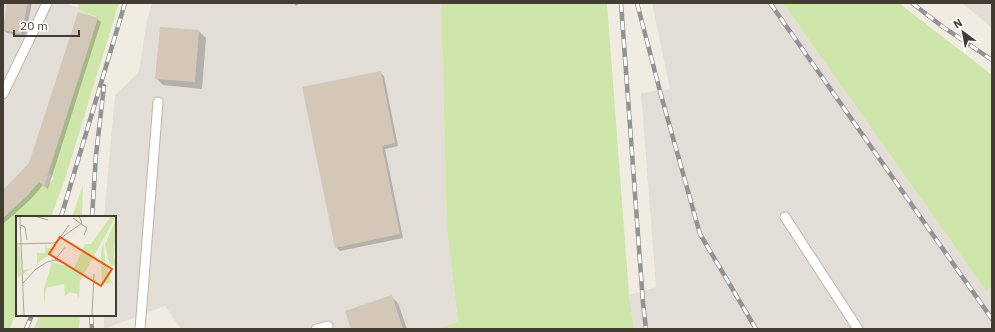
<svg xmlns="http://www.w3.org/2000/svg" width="995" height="332" font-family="'IBM Plex Sans',sans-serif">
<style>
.industrial{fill:#e3ddd7}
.green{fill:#cee6aa}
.shadow{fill:#0003}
.building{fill:#d3c7b8}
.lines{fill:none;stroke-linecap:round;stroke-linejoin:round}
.service-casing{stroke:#bfb6a8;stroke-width:11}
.service{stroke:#fff;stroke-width:9}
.rail-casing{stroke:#939393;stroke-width:4.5}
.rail{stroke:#fff;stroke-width:3;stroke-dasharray:9;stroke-linecap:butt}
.inset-road{fill:none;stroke:#aba69c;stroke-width:1}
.view{fill:#e8590c;fill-opacity:0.15;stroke:#e8590c;stroke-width:2}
.inset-edge{fill:none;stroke:#433c33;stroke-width:2}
</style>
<rect width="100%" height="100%" fill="#f1ece2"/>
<!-- industrial -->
<path class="industrial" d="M3 3H67L98 18 49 173 28 195 3 218Z
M152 3H441L447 231 458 323 437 329H181L165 306 104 329V315H115V217H104L115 95 139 72 147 20Z
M652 3H783L986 291 992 286V329H634L629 295 656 287 641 93 670 89Z
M962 3H992V28Z"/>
<!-- green -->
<path class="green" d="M79 3H119L65 179 51 217H17V309L10 329H3V218L28 195 39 182 46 187 54 178 49 173 98 18 77 8Z
M441 3H607L629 295 634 329H437L458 322 447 231Z
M783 3H899L992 75V286L986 291Z
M83 185 82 217H72Z
M39 315H80L79 329H34Z"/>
<!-- shadow -->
<path class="shadow" d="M8 3H32L25 37 7 33 3 30Z
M294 3H301L296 6Z
M97 19 101 22 48 189 43 185 31 199 3 224V191L30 164Z
M161 28 199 31 206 38 202 89 163 85 156 78Z
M380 72 384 76 398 146 385 149 403 238 340 251 336 247Z
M391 296 398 303 407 329H352Z"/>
<!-- building -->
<path class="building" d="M7 3H28L21 34 3 30Z
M78 12 98 18 44 186 39 182 28 195 3 218V190L29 163Z
M160 27 199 30 195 82 155 79Z
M381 71 395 143 382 146 400 234 335 248 302 87Z
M392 295 403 329H351L345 311Z"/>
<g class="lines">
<defs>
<path id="service" d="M3 94 47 3
M785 217 858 329
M140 329 158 102
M316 329 328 326"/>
</defs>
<!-- service casing -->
<use href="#service" class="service-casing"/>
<!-- service -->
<use href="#service" class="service"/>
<defs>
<path id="rail" d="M621 3 643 303 646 329
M637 3 661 95 700 234 756 329
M770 3 992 319
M912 3 943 27 992 60
M61 217 125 3
M92 217 96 155 104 86
M91 315 92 329
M26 329 32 315"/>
</defs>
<!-- rail casing -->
<use href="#rail" class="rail-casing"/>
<!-- rail -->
<use href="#rail" class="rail"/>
</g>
<!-- overview -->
<g transform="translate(16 216)">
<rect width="100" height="100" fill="#f1ece2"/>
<path d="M95 0H100L64 65 63 83 61 78 54 76 49 80 48 68 30 72 28 91V73L36 46 58 52 69 28H75ZM100 3 98 40 100 49 94 50 89 28ZM66 9 42 32 7 58V54L15 53 21 47V37H29L30 29 31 32H41ZM87 26 89 44 97 70 95 67 86 68 85 40ZM0 29 4 31 5 59 2 62Z" fill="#cee6aa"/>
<path class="inset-road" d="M4 0 8 100M18 0 32 4M57 2 71 12 68 19M4 9 9 11 11 24M41 26 53 9M0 28 38 27 66 7 63 0M39 44 49 31M7 67 20 53 31 46 39 44 51 48M76 100 78 58"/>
<path class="view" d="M44 21 96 53 85 70 33 38Z"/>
<rect width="100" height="100" class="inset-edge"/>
</g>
<!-- border -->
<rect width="995" height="332" fill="none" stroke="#433c33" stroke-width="8"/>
<!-- north arrow -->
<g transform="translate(963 32) rotate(328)" stroke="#ffffff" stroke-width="3" paint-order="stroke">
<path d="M0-3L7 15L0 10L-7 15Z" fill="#433c33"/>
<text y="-6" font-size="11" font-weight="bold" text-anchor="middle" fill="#433c33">N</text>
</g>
<!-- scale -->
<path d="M14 30v6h65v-6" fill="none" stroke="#433c33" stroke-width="2"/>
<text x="20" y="30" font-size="12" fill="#433c33" stroke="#ffffff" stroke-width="3" paint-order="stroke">20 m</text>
</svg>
